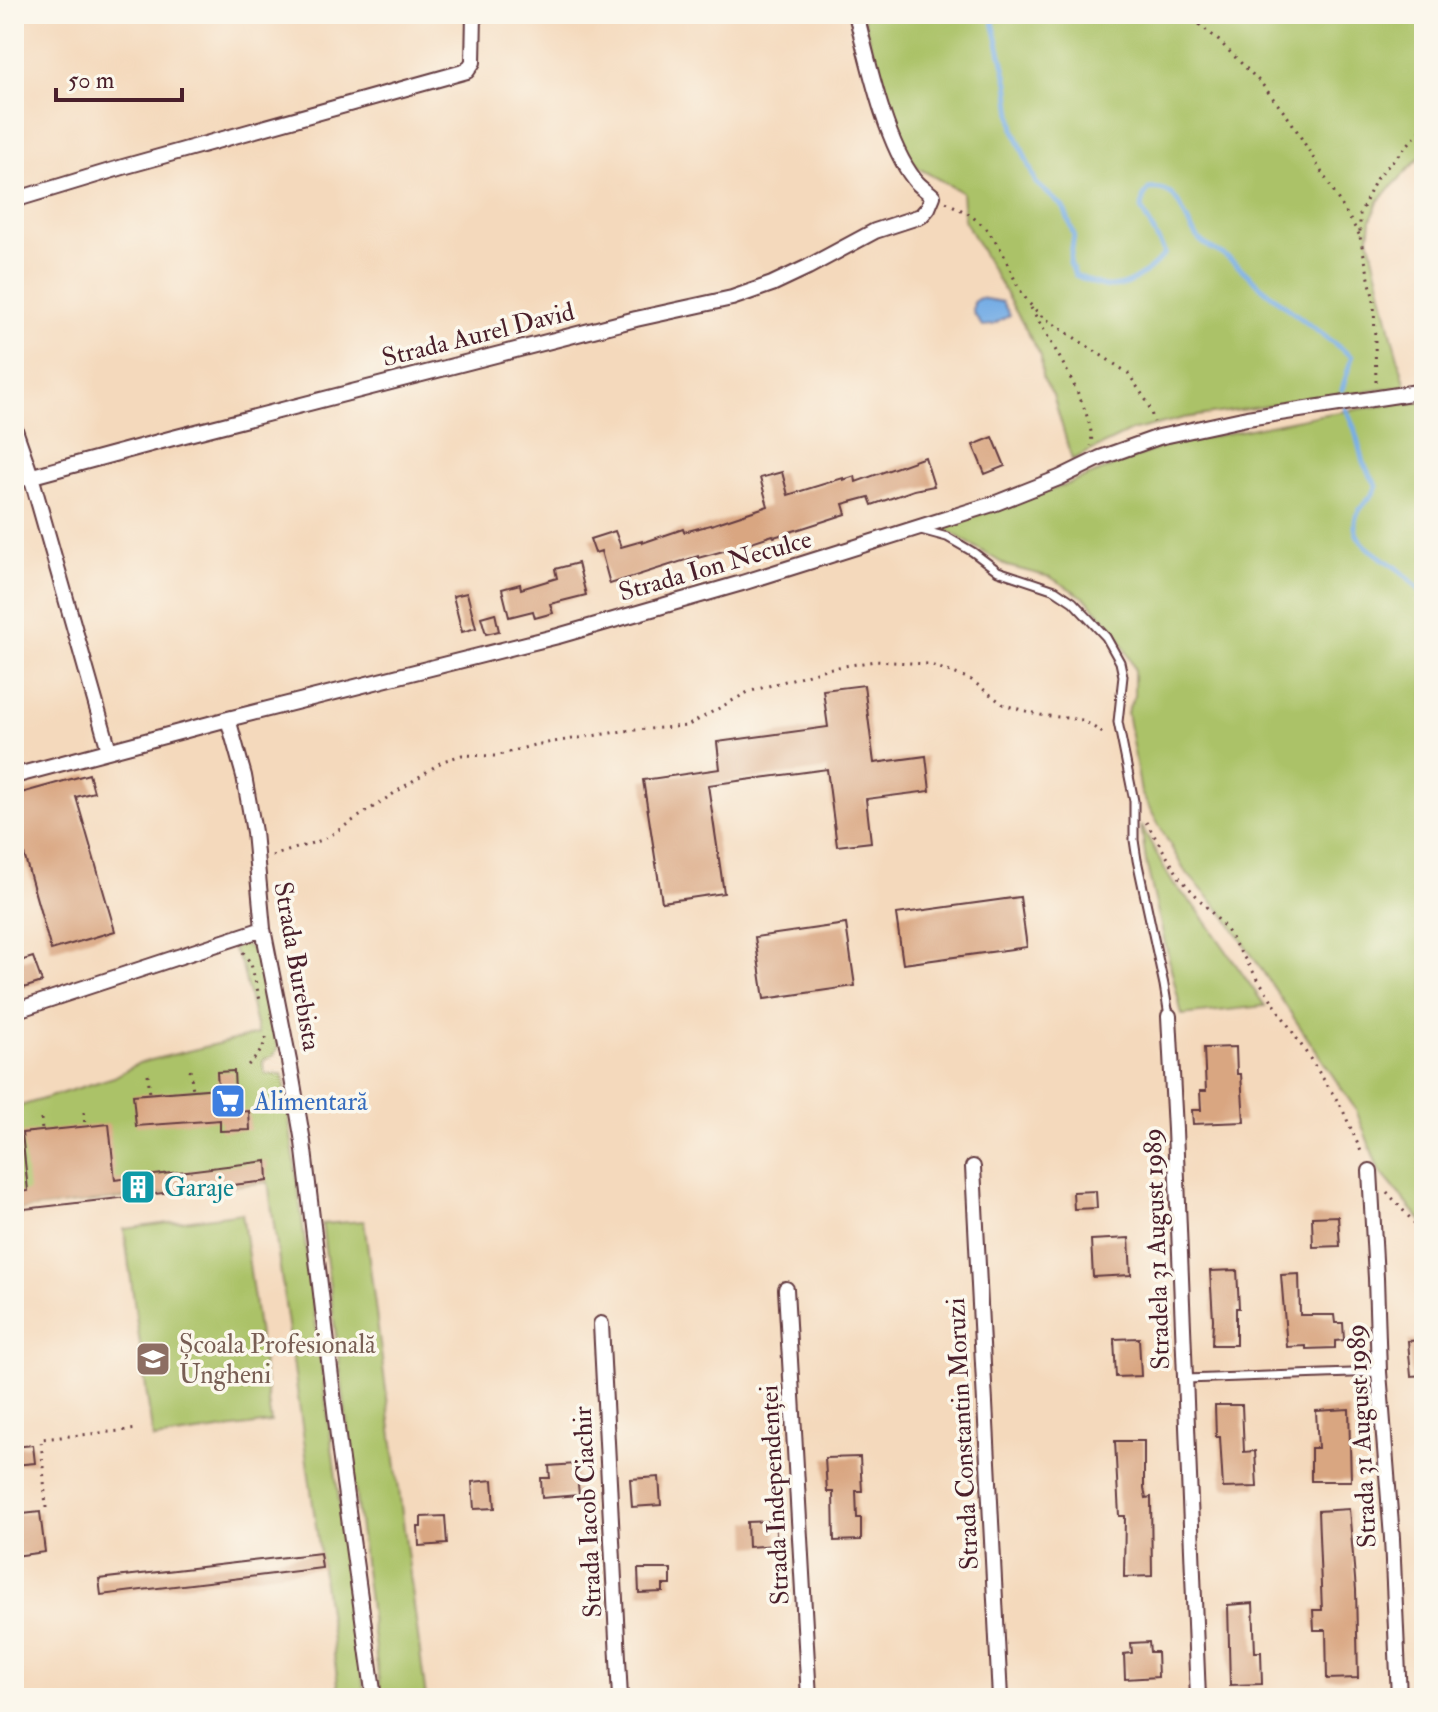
<svg xmlns="http://www.w3.org/2000/svg" width="1438" height="1712" font-family="'IM FELL Double Pica',serif">
<style>
.green{fill:#abc267;stroke:#7a7049;stroke-width:2}
.water{fill:#76ade5;stroke:#606688;stroke-width:2}
.lines{fill:none;stroke-linecap:round;stroke-linejoin:round}
.stream{stroke:#76ade5;stroke-width:5}
.building{fill:#d9a681}
.lane-casing{stroke:#643b41;stroke-width:11}
.street-casing{stroke:#643b41;stroke-width:18}
.path{stroke:#643b41;stroke-width:3;stroke-dasharray:2 6;stroke-linecap:butt}
.lane{stroke:#fff;stroke-width:7}
.street{stroke:#fff;stroke-width:14}
.labels{text-anchor:middle;stroke-width:7;stroke-linejoin:round;paint-order:stroke}
.street-label{font-size:26px;fill:#4a1f2b;stroke:#fbf7ec}
.shop-label{font-size:26px;fill:#366cbe;stroke:#fbf7ec;text-anchor:start}
.culture-label{font-size:26px;fill:#0d838f;stroke:#fbf7ec;text-anchor:start}
.education-label{font-size:26px;fill:#785e54;stroke:#fbf7ec;text-anchor:start}
</style>
<rect width="100%" height="100%" fill="#fbf7ec"/>
<filter id="ink" filterUnits="userSpaceOnUse"><feTurbulence type="fractalNoise" baseFrequency=".0125" numOctaves="2"/><feDisplacementMap in="SourceGraphic" scale="16" xChannelSelector="R" yChannelSelector="G"/><feConvolveMatrix kernelMatrix="1 2 1 2 8 2 1 2 1" color-interpolation-filters="sRGB"/></filter>
<filter id="wash" filterUnits="userSpaceOnUse"><feTurbulence type="fractalNoise" baseFrequency=".006" numOctaves="4" result="noise"/><feDisplacementMap in="SourceGraphic" scale="32" xChannelSelector="R" yChannelSelector="G"/><feGaussianBlur stdDeviation="1.8" result="paint"/><feColorMatrix in="noise" values="0 0 0 0 0 0 0 0 0 0 0 0 0 0 0 0 0 1.4 0 .05"/><feComposite in="paint" operator="in"/></filter>
<g filter="url(#wash)">
<rect width="100%" height="100%" fill="#f4d9bc"/>
<!-- green -->
<path class="green" d="M862 14H1424V153L1379 200 1371 220 1369 237 1393 340 1406 386 1184 418 1131 431 1072 460 1053 395 1042 377 1041 356 964 220 962 192 918 168 905 151 877 70Z
M1424 402V1224L1379 1170 1356 1110 1224 914 1184 870 1141 793 1127 712 1134 696V668L1116 631 1085 598 1050 577 1007 566 942 527 1066 485 1164 446 1320 415 1399 403Z
M1141 825 1172 882 1197 909 1265 1006 1182 1015 1146 862Z
M242 943 257 953 278 1049 272 1057 263 1060 265 1074H283L365 1698H340L268 1182 14 1210V1108L114 1077 139 1063 258 1034 242 966 233 949Z
M242 1213 271 1423 153 1439 124 1229Z
M364 1221 426 1698H381L322 1224Z"/>
<!-- water -->
<path class="water" d="M980 298 1002 302 1010 315 993 325 982 326 973 312 974 301Z"/>
<g class="lines">
<!-- stream -->
<path class="stream" d="M991 14 1008 83 1014 130 1036 183 1064 208 1074 235 1070 262 1075 275C1087 280 1099 287 1112 287 1131 286 1155 267 1165 253L1142 210 1143 198 1149 189C1184 184 1181 224 1201 241 1208 248 1219 251 1227 257 1240 267 1252 279 1264 289 1293 313 1323 335 1352 357L1342 390
M1345 406 1355 430 1363 463 1377 486C1373 499 1360 504 1356 517 1348 545 1385 557 1402 572 1410 579 1417 587 1424 595"/>
</g>
<g id="blocks">
<!-- building -->
<path class="building" d="M993 437 1005 466 985 474 973 445Z
M925 457 934 486 914 490 872 505 869 497 843 504 846 514 809 526 774 537 773 535 727 550 698 558V556L610 584 601 551 595 553 590 539 615 531 621 547 642 541V543L683 529 684 532 714 524 768 506 760 478 782 472 788 495 843 478V480L855 476 856 482Z
M578 563 586 595 550 604 553 613 535 618 533 611 509 617 502 589 520 584 521 589 557 578 555 569Z
M467 593 476 628 462 632 453 596Z
M495 613 499 631 486 634 481 617Z
M864 685 874 763 926 756 930 791 866 799 871 842 837 846 827 769 708 785 724 893 662 902 643 780 720 769 717 742 828 727 823 690Z
M89 774 94 792 76 797 115 931 51 950 20 840 14 841V795Z
M1020 897 1027 947 903 964 896 914Z
M846 924 855 986 764 999 755 937Z
M33 957 42 982 14 991V963Z
M1236 1047 1237 1074H1241L1244 1122 1193 1124 1192 1110H1201L1200 1091H1206L1204 1048Z
M234 1071 236 1112 249 1111 250 1130 220 1131V1120L136 1126 133 1095 218 1088 217 1072Z
M109 1124 115 1180 267 1161 268 1181 16 1210 14 1193 28 1191 22 1133Z
M1096 1191 1097 1208 1074 1209 1073 1192Z
M1338 1216 1340 1246 1313 1247 1312 1217Z
M1129 1238 1131 1275 1093 1277 1091 1240Z
M1237 1270 1239 1308H1236V1345H1212L1213 1319 1210 1271Z
M1299 1274 1300 1315H1334L1335 1323H1343L1344 1340 1335 1341V1348L1306 1349V1346L1287 1347 1281 1275Z
M1139 1338 1141 1376 1116 1377 1114 1339Z
M1424 1340V1375L1411 1376 1408 1341Z
M1215 1405H1242L1244 1452 1255 1451 1257 1487 1223 1488 1220 1437H1216Z
M1349 1409 1351 1481H1311V1448H1318L1316 1411Z
M1115 1441H1144V1488L1146 1498 1151 1497 1152 1576 1124 1577 1125 1516H1119Z
M33 1445 35 1463 14 1465V1447Z
M860 1457 862 1491H856L857 1518H861V1540L834 1541 833 1492H827L825 1458Z
M576 1464 579 1495 542 1498 541 1478H550L549 1466Z
M659 1477 661 1505 632 1507 630 1479Z
M493 1480 495 1508 474 1509 472 1482Z
M1349 1509 1356 1590 1358 1678 1327 1679 1326 1630H1314L1313 1610H1322L1318 1511Z
M40 1512 45 1552 14 1556V1515Z
M445 1516 447 1544 419 1546 418 1527H421V1517Z
M775 1521 777 1545 748 1547 747 1522Z
M320 1553 322 1568 101 1595 99 1579Z
M638 1569H671V1585H663V1592L639 1593Z
M1253 1603 1255 1652H1261L1262 1684 1230 1685 1228 1605Z
M1149 1642 1150 1652H1157L1158 1677 1125 1679 1124 1654 1132 1653 1131 1643Z"/>
</g>
</g>
<g filter="url(#ink)">
<use href="#blocks" fill-opacity="0" stroke="#643b41" stroke-width="2"/>
<g class="lines">
<defs>
<path id="lane" d="M921 530 947 537 973 552 998 571 1055 590 1073 602 1106 637 1120 662 1123 676 1118 722 1134 801V840L1137 860 1164 985 1169 1016
M1186 1379 1379 1372"/>
<path id="street" d="M14 200 123 167 467 71 473 62 474 14
M14 427 31 476 109 750
M14 481 173 438 636 319 732 298 772 284 808 267 875 231 921 216 928 208 933 196C926 190 919 186 914 179 885 142 868 61 856 14
M228 719 244 776 254 832 263 929 289 1061 303 1142 340 1453 374 1698
M14 776 228 719 558 636 742 583 996 503 1059 478 1100 458 1159 437 1247 418 1424 391
M14 1011 263 929
M1169 1016 1175 1130 1198 1698
M973 1167 1000 1698
M1370 1171 1376 1278 1379 1372 1392 1538 1399 1698
M786 1289 809 1698
M601 1324 620 1698"/>
</defs>
<!-- lane casing -->
<use href="#lane" class="lane-casing"/>
<!-- street casing -->
<use href="#street" class="street-casing"/>
<!-- path -->
<path class="path" d="M1187 14 1217 39 1261 83 1291 121 1360 236
M946 202 969 214 986 228 1002 251 1018 287 1028 302 1040 315 1128 373 1148 403 1154 422
M1031 308C1047 336 1098 416 1091 446
M1376 382 1374 301 1360 237V214L1376 179 1424 127
M1146 822 1180 878 1222 924 1341 1106 1363 1156
M272 856 325 839 443 761 462 755 496 756 534 745 623 731 687 726 748 692 826 669 875 661 928 664 970 679 1004 705 1041 715 1083 720 1107 736
M243 952 251 964 260 1000
M248 1065C258 1056 264 1048 267 1035
M190 1070 193 1090
M148 1074 150 1094
M84 1112 85 1127
M41 1119 42 1131
M1387 1192 1424 1234
M46 1508 41 1439 139 1429"/>
<!-- lane -->
<use href="#lane" class="lane"/>
<!-- street -->
<use href="#street" class="street"/>
</g>
</g>
<!-- icons -->
<defs>
<symbol id="supermarket-square" viewBox="-11 -11 22 22"><rect x="-9" y="-9" width="18" height="18" rx="4" fill="#3f7fe0" stroke="#fbf7ec"/><path d="M-6-5.5h2.5l.6 2H6L4.5 2H-2.5L-4.4-4H-6ZM-1.5 3.2a1.3 1.3 0 1 0 .1 0ZM3 3.2a1.3 1.3 0 1 0 .1 0Z" fill="#fff"/></symbol>
<symbol id="building-square" viewBox="-11 -11 22 22"><rect x="-9" y="-9" width="18" height="18" rx="4" fill="#0f9aa8" stroke="#fbf7ec"/><path d="M-4-6H4V6H1V3H-1V6H-4ZM-2.5-4.3h1.7v1.8h-1.7ZM.8-4.3h1.7v1.8H.8ZM-2.5-1h1.7V.8h-1.7ZM.8-1h1.7V.8H.8Z" fill="#fff"/></symbol>
<symbol id="university-square" viewBox="-11 -11 22 22"><rect x="-9" y="-9" width="18" height="18" rx="4" fill="#8d6e63" stroke="#fbf7ec"/><path d="M0-5L7-2L0 1L-7-2ZM-4 1L0 2.5L4 1V4Q0 6-4 4Z" fill="#fff"/></symbol>
</defs>
<g fill-rule="evenodd">
<use href="#supermarket-square" x="208" y="1081" width="40" height="40"/>
<use href="#building-square" x="118" y="1167" width="40" height="40"/>
<use href="#university-square" x="133" y="1339" width="40" height="40"/>
</g>
<g class="labels">
<!-- street labels -->
<g class="street-label">
<text transform="translate(478 334) rotate(-14)" y="9">Strada Aurel David</text>
<text transform="translate(715 565) rotate(-16)" y="9">Strada Ion Neculce</text>
<text transform="translate(298 966) rotate(80)" y="9">Strada Burebista</text>
<text transform="translate(1156 1249) rotate(-92)" y="9">Stradela 31 August 1989</text>
<text transform="translate(962 1434) rotate(-93)" y="9">Strada Constantin Moruzi</text>
<text transform="translate(1361 1436) rotate(-93)" y="9">Strada 31 August 1989</text>
<text transform="translate(774 1495) rotate(-93)" y="9">Strada Independenței</text>
<text transform="translate(587 1512) rotate(-93)" y="9">Strada Iacob Ciachir</text>
</g>
<!-- shop labels -->
<g class="shop-label">
<text x="254" y="1110">Alimentară</text>
</g>
<!-- culture labels -->
<g class="culture-label">
<text x="164" y="1196">Garaje</text>
</g>
<!-- education labels -->
<g class="education-label">
<text x="179" y="1353">Școala Profesională<tspan x="179" dy="30">Ungheni</tspan></text>
</g>
</g>
<!-- margin -->
<rect width="1438" height="1712" fill="none" stroke="#fbf7ec" stroke-width="48"/>
<!-- scale -->
<path d="M56 88v12h126v-12" fill="none" stroke="#4a1f2b" stroke-width="4"/>
<text x="68" y="88" font-size="24" fill="#4a1f2b" stroke="#fbf7ec" stroke-width="6" paint-order="stroke">50 m</text>
</svg>
